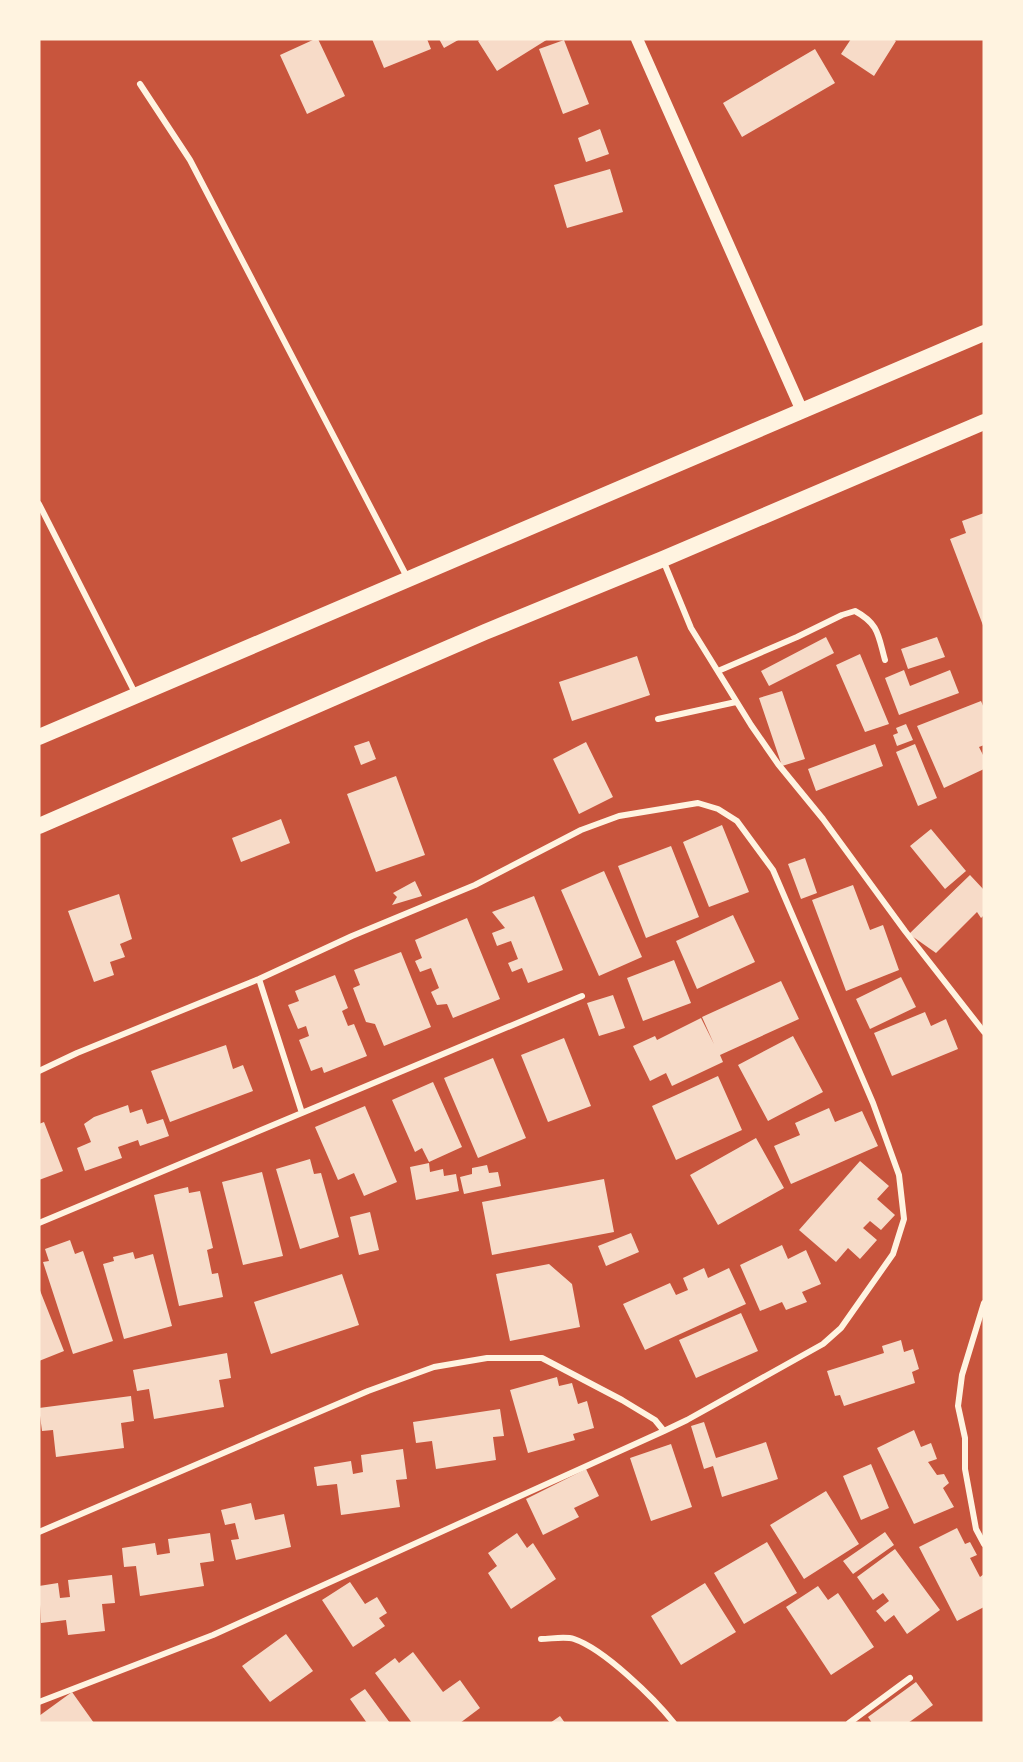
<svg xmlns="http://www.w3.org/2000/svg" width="1023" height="1762" font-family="'Sofia Sans Condensed',sans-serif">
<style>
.building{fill:#f7dbc8}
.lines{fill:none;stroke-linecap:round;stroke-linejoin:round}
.minor{stroke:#fff3e0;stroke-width:6}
.secondary{stroke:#fff3e0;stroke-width:12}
.trunk{stroke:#fff3e0;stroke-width:16}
</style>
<rect width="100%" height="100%" fill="#c8553d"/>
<!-- building -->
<path class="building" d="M315 39H318L345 96 307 114 280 55Z
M372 39H427L431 49 384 68Z
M439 39H460L444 48Z
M481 39H548L497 71 478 41Z
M851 39H893L896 41 874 76 841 54Z
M564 40 589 104 563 114 539 49Z
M815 49 835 83 742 137 723 103Z
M600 129 609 154 586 162 578 138Z
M610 169 623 212 567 228 554 185Z
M984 513V628L950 539 966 533 962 521Z
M826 637 834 653 769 686 761 671Z
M937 637 945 657 908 669 901 649Z
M860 654 889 724 865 732 836 665Z
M637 656 650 695 572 721 559 682Z
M904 670 910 686 950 670 959 693 899 715 885 678Z
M782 691 805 759 782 766 759 698Z
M981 701 984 708V745L979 747 984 757V769L944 788 917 726Z
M906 724 913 740 897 746 893 735 898 733 896 728Z
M369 741 376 759 361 765 354 746Z
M586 742 613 797 579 814 553 759Z
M875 744 883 766 816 791 808 769Z
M915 744 937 798 918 806 896 752Z
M396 776 425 855 376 872 347 794Z
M281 819 290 843 241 862 232 838Z
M722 825 749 892 709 907 683 842Z
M931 829 966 871 945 889 910 846Z
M671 846 699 917 646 938 618 866Z
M805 858 817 893 801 899 788 864Z
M604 871 642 957 599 976 561 890Z
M970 875 984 890V915L981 918 977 912 936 953 909 934Z
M415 881 422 896 392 905 397 897 393 893Z
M853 885 870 930 883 925 899 970 846 991 812 900Z
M119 894 132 939 120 944 125 957 110 962 114 975 94 982 68 911Z
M534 896 563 970 528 983 522 968 512 972 508 963 518 959 511 941 497 946 492 933 505 928 492 912Z
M733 915 755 962 697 989 676 941Z
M467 918 500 999 453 1018 447 1004 437 1005 431 992 439 988 431 968 420 972 415 961 422 958 415 940Z
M401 952 431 1027 384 1046 375 1024 366 1022 353 988 360 985 354 970Z
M674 960 691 1003 643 1021 627 978Z
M335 975 348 1008 342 1011 348 1026 354 1024 367 1056 324 1073 322 1067 311 1071 299 1040 309 1036 306 1026 298 1029 288 1005 299 1001 295 991Z
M901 977 916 1007 870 1029 856 999Z
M781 981 799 1019 720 1055 723 1062 672 1086 666 1073 650 1081 633 1046 655 1036 657 1040 701 1018 714 1044 702 1017Z
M613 995 625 1028 599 1036 587 1003Z
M925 1012 931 1026 946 1019 958 1049 892 1076 874 1033Z
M793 1036 823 1092 768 1121 738 1065Z
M564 1038 591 1106 548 1122 521 1055Z
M226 1045 233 1069 243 1065 253 1091 170 1122 151 1071Z
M493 1058 526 1138 478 1158 444 1078Z
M718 1076 742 1130 676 1160 652 1106Z
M433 1082 462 1147 429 1162 422 1148 415 1152 392 1100Z
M128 1105 130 1113 142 1109 147 1124 163 1119 169 1136 140 1146 138 1140 118 1147 122 1158 85 1171 77 1148 91 1142 84 1124 94 1117Z
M365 1106 397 1182 364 1196 354 1173 338 1180 315 1127Z
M829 1108 835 1122 862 1111 878 1146 791 1184 774 1146 800 1135 795 1123Z
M44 1122 63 1171 39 1180V1124Z
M756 1138 784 1188 718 1225 690 1175Z
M310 1159 314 1174 321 1173 339 1237 300 1249 276 1169Z
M860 1161 889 1186 877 1199 895 1215 881 1230 870 1221 863 1228 877 1240 860 1259 848 1248 836 1262 799 1230Z
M429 1163 430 1172 443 1169 444 1176 456 1174 459 1191 416 1200 410 1167Z
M487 1165 489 1173 498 1172 501 1186 464 1194 460 1177 472 1174V1168Z
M262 1172 283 1256 243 1265 222 1182Z
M604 1179 614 1232 492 1255 482 1202Z
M188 1187 189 1193 200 1191 213 1248 207 1250 212 1274 218 1273 223 1297 179 1306 154 1195Z
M370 1212 379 1250 359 1255 350 1217Z
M631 1233 639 1252 606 1266 598 1246Z
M70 1240 75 1254 83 1251 113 1341 73 1354 43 1262 49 1261 45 1249Z
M782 1245 788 1259 806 1250 821 1284 802 1292 807 1302 786 1310 782 1302 760 1311 740 1265Z
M133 1252 135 1259 153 1254 172 1326 124 1339 103 1264 114 1261 113 1257Z
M549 1264 572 1284 580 1327 510 1341 496 1274Z
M704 1268 708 1278 729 1268 746 1304 645 1350 623 1304 670 1283 676 1295 688 1290 683 1278Z
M342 1274 359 1325 271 1354 254 1302Z
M39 1288 64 1351 39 1361Z
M741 1313 758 1351 696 1378 679 1340Z
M901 1340 904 1352 913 1349 919 1369 912 1372 915 1383 844 1406 840 1395 835 1396 827 1371 884 1353 882 1346Z
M227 1353 231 1378 219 1380 224 1407 154 1419 149 1389 137 1391 133 1370Z
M557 1377 559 1386 572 1383 578 1404 587 1401 594 1428 573 1434 575 1440 528 1453 510 1390Z
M131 1396 134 1421 121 1423 124 1448 56 1457 53 1430 42 1431 39 1408Z
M500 1409 504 1436 493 1437 496 1460 436 1469 432 1441 416 1443 413 1422Z
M704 1422 716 1458 766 1442 778 1479 722 1497 713 1466 704 1469 691 1426Z
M914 1430 921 1447 931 1443 937 1459 928 1462 937 1475 944 1474 949 1483 943 1488 954 1507 914 1524 877 1448Z
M671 1444 692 1507 651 1521 630 1458Z
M403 1449 407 1479 396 1480 400 1507 341 1515 337 1484 317 1486 314 1467 351 1461 353 1474 363 1472 361 1455Z
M871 1464 889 1508 861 1520 843 1476Z
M586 1469 599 1496 574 1508 579 1517 543 1535 526 1499Z
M826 1491 859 1544 804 1579 770 1525Z
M251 1503 255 1520 284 1514 291 1547 236 1560 231 1540 239 1539 235 1523 225 1525 221 1510Z
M957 1528 965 1544 970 1542 977 1555 970 1558 980 1577 984 1574V1607L957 1621 919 1547Z
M885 1532 894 1545 853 1574 843 1561Z
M210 1533 214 1561 200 1563 204 1586 140 1596 136 1566 124 1567 122 1548 155 1543 157 1555 170 1553 168 1539Z
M517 1533 527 1548 533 1543 556 1579 511 1609 488 1573 497 1566 488 1553Z
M767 1542 797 1593 744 1624 714 1573Z
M895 1549 940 1610 907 1634 894 1615 885 1622 876 1611 889 1601 883 1593 873 1600 857 1577Z
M112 1575 115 1603 102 1604 105 1631 68 1635 66 1620 41 1623 39 1586 58 1583 60 1598 70 1597 68 1580Z
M350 1582 365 1604 377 1597 387 1613 379 1618 385 1626 353 1647 322 1600Z
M705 1583 736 1632 681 1665 651 1616Z
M818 1586 828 1600 838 1593 874 1647 831 1675 786 1607Z
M286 1634 313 1671 270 1702 242 1666Z
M413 1652 443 1692 460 1680 480 1708 460 1723H412L375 1673 395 1658 399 1663Z
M916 1682 933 1705 908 1723H872L868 1717Z
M365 1689 390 1723H367L350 1699Z
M72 1692 94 1723H39V1716Z
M560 1716 565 1723H550Z"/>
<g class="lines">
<!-- minor -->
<path class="minor" d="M140 84 190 160 408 579
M39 504 135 693
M663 560 691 628 751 725 778 764 823 819 905 931 984 1032
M718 671 797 637 842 615 855 611C879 624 878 635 885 660
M658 719 736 702
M259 979 302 1113
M39 1071 77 1053 259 979 352 936 475 885 581 830 619 816 698 803 718 809 737 821 773 870 873 1103 899 1175 904 1219 893 1254 841 1328 823 1344 687 1420 664 1431 213 1635 39 1702
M39 1223 582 996
M984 1303 962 1375 958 1406 965 1438V1469L976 1529 984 1544
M39 1532 368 1391 434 1367 487 1358H542L622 1400 655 1420 664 1431
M541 1639C551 1639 565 1636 574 1639 604 1649 654 1698 674 1723
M849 1723 910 1678"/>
<!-- secondary -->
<path class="secondary" d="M637 39 802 411"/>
<!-- trunk -->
<path class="trunk" d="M39 737 984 333
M39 826 485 632 663 559 984 422"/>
</g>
<!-- border -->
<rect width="1023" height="1762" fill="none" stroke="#fff3e0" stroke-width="81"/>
</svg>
